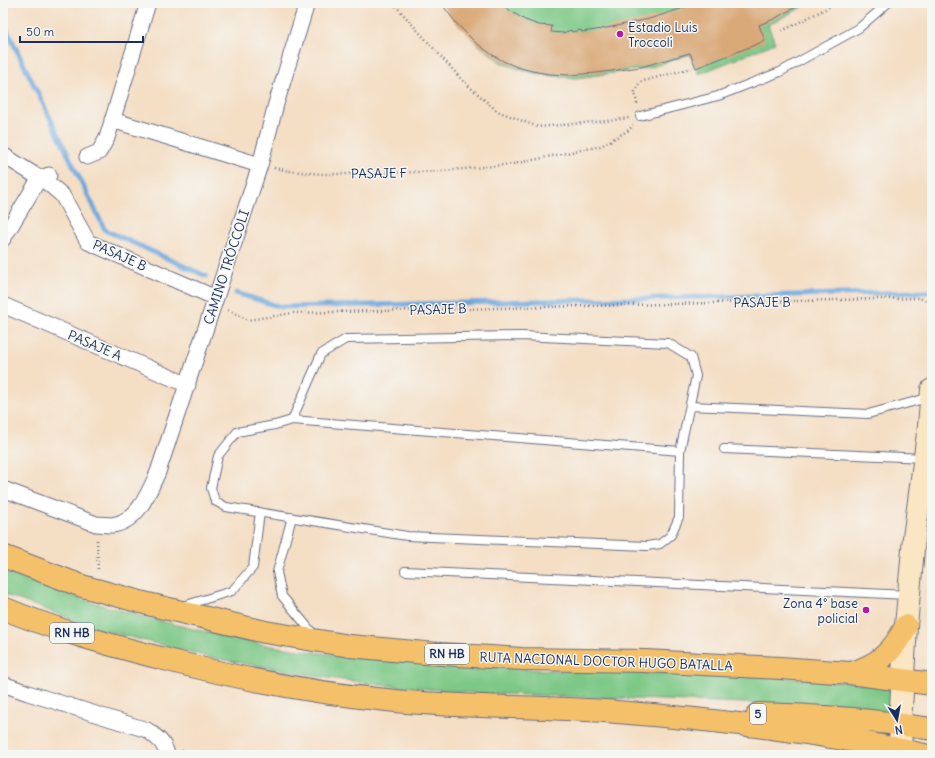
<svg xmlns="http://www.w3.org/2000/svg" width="935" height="758" font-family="Delius,sans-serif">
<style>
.green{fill:#7dc886;stroke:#4c7c72}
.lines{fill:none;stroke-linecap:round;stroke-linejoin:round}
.stream{stroke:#6da7dd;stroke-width:5}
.building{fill:#d9a877}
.lane-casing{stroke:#676c82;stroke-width:10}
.street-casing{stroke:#676c82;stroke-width:17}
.secondary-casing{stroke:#676c82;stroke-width:24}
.highway-casing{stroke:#676c82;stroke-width:24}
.path{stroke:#676c82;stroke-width:2.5;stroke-dasharray:1 3;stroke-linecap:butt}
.lane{stroke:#fff;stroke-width:8}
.street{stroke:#fff;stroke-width:15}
.secondary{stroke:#fbe6c3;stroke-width:22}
.highway{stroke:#f4c16a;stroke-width:22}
.poi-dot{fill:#b5179e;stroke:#f6f6f2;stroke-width:1.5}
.labels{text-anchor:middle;stroke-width:3;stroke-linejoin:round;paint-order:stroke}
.shield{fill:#f6f6f2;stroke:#5d6b8a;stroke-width:1}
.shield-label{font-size:12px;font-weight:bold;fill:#1b2f5e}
.poi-label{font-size:13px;fill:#1b2f5e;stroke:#f6f6f2;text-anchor:start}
.street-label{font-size:13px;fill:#1b2f5e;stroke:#f6f6f2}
</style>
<rect width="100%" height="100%" fill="#f6f6f2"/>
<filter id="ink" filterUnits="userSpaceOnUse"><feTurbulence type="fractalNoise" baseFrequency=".025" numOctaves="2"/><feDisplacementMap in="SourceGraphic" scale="8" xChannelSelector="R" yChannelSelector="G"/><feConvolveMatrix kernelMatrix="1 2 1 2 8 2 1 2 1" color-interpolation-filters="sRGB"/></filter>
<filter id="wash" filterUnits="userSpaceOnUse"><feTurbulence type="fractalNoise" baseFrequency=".012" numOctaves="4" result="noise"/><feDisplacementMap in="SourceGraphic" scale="16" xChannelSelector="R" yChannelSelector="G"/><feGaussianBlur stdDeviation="0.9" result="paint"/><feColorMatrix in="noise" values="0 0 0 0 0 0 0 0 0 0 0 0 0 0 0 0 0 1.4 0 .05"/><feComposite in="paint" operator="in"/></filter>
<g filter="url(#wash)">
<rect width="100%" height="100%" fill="#f4dec4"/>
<!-- green -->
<path class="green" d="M442 3H810L768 25 775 43 699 74 690 54 649 68 576 78 546 75 524 71 502 63 476 43Z
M3 571 84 600 144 617 206 632 271 646 357 658 542 670 740 675 848 682 891 688 889 713 825 706 475 693 381 685 329 678 213 658 99 629 3 594Z"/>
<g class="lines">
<!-- stream -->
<path class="stream" d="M3 22 105 230 206 276
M236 293 281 307 927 292"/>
</g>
<g id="blocks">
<!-- building -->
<path class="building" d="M441 3H501L509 10 525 20 539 25 552 26 551 32 563 33 571 30 572 32 581 30 582 32 602 29 649 19 680 9 686 7 684 3H803L774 19 759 25 765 41 696 68 690 53 641 67 596 73 570 75 548 74 532 71 517 67 503 61 491 54 475 42 456 23Z"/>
</g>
</g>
<g filter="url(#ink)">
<use href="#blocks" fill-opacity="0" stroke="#676c82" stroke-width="1"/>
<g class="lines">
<defs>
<path id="lane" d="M640 116 718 96 780 72 859 28 888 3
M522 336 668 343 691 357 696 376 680 451 679 517 671 535 660 544 647 546 407 536 226 507 215 501 211 488 218 456 237 432 275 425 292 420 321 354 346 339Z
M690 406 868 414 931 397
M292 420 680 451
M724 449 924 458
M292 517 277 572 282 596 315 636
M405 571 908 595
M183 606 232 591 253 567 260 512"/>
<path id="street" d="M112 120 260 165
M3 155 49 184 62 195 88 242 216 298
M87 157 99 152 107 138 148 3
M3 239 39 179 49 175
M3 305 188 385
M3 489 96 524C101 524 107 525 112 525 138 522 149 492 158 472L260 165 276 104 307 3
M3 684 28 693 147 730C156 737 165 742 167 755"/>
<path id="secondary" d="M901 755 900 724 906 626 914 538 929 426 932 390"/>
<path id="highway" d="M3 556 82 586 148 604 265 632 350 646 425 653 522 659 645 661 780 668 850 673 932 684
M3 608C55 630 110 645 164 659 241 679 317 694 396 701 469 708 543 706 617 712 720 720 823 732 924 755
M851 673C878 665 893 652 906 626
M758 714C816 715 875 720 932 729"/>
</defs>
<!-- lane casing -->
<use href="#lane" class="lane-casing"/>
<!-- street casing -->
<use href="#street" class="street-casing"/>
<!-- secondary casing -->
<use href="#secondary" class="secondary-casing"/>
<!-- highway casing -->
<use href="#highway" class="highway-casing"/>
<!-- path -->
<path class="path" d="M393 3 462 80 497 111 538 127 606 121 629 118
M782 31 837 3
M637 104 635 92 640 82 691 68
M274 168 289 171 323 174H360L443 171 513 164 601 146 629 130 633 125
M228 310 248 320 293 313 919 298 932 303
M97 540 98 571
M182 751 192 752 201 755"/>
<!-- lane -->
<use href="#lane" class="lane"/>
<!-- street -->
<use href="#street" class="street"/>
<!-- secondary -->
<use href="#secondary" class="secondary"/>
<!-- highway -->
<use href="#highway" class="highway"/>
</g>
</g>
<!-- markers -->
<g class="poi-dot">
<circle cx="620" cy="34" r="4"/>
<circle cx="866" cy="610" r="4"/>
</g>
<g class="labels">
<!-- shield labels -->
<g class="shield">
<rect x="50" y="623" width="44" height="20" rx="3"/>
<rect x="425" y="644" width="44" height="20" rx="3"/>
<rect x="750" y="704" width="16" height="20" rx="3"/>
</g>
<g class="shield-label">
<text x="72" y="637">RN HB</text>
<text x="447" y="658">RN HB</text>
<text x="758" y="718">5</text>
</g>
<!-- poi labels -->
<g class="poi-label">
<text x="628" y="32">Estadio Luis<tspan x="628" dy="15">Troccoli</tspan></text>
<text x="858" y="608" text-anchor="end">Zona 4° base<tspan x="858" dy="15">policial</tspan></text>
</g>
<!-- street labels -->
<g class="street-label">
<text transform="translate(379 173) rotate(-1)" y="5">PASAJE F</text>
<text transform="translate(120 255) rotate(24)" y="5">PASAJE B</text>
<text transform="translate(226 267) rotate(-72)" y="5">CAMINO TRÓCCOLI</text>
<text transform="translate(762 302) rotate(-1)" y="5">PASAJE B</text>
<text transform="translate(438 309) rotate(-2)" y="5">PASAJE B</text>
<text transform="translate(95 345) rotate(23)" y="5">PASAJE A</text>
<text transform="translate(606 661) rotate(2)" y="5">RUTA NACIONAL DOCTOR HUGO BATALLA</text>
</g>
</g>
<!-- margin -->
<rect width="935" height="758" fill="none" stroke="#f6f6f2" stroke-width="16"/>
<!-- north arrow -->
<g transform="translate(897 720) rotate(169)" stroke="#f6f6f2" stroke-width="3" paint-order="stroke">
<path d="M0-3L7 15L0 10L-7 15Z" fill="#1b2f5e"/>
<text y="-6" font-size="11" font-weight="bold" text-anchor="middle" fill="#1b2f5e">N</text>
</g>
<!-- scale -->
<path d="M20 36v6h123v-6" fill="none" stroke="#1b2f5e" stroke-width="2"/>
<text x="26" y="36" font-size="12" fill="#1b2f5e" stroke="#f6f6f2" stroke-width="3" paint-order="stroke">50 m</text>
</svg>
